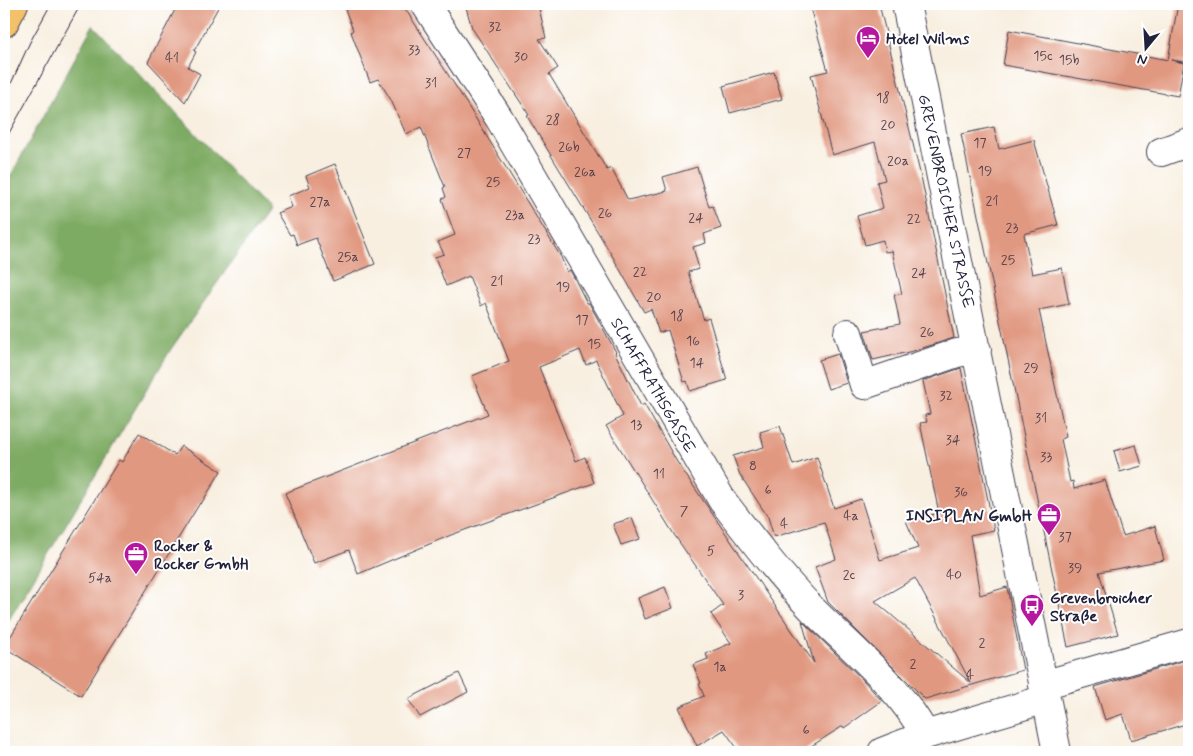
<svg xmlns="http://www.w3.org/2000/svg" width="1193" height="756" font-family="Mynerve,sans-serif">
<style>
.forest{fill:#7eab64;stroke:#506650}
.building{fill:#e19880;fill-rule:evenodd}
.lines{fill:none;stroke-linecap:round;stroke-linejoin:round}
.minor-casing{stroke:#424154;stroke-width:30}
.major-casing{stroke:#424154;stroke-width:30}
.minor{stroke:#fff;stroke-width:28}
.major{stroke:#f4c16b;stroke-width:28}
.tram{stroke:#22223b;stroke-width:1}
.labels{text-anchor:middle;stroke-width:4;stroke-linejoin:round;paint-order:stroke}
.number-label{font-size:14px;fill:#52404c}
.poi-label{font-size:16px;font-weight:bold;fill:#22223b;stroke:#fff;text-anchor:start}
.street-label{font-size:16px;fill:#22223b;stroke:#fff}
</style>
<rect width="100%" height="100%" fill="#fff"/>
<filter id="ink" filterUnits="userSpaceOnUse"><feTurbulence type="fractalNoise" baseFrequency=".02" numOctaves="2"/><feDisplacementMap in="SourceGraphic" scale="10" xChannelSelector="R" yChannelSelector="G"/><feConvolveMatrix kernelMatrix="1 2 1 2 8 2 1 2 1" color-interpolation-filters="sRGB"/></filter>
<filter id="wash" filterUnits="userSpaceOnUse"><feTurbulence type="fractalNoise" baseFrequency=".0096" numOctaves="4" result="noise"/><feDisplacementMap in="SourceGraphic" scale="20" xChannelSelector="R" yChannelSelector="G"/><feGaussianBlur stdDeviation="1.12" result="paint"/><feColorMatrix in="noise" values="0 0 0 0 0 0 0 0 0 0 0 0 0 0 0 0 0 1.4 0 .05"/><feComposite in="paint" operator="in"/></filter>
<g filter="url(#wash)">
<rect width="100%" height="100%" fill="#f8efe0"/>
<!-- forest -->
<path class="forest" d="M93 25 268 210 171 349 4 628V188Z"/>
<g id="blocks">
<!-- building -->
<path class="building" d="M178 4H220L194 51 196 52 188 67 200 74 185 102 148 62Z
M343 4H402L460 93 561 257 567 272 570 270 587 303H589L616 352 615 353 641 406 644 404 677 462 814 663 802 621 863 680 882 701 844 728 843 726 802 752H740L724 730 697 746 679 707 704 696 699 684 701 683 693 665 708 659 706 654 731 643 711 614 723 605 675 536 606 426 623 416 596 360 586 365 580 350 539 367 576 461 585 457 594 483 451 535 358 574 349 550 314 563 285 493 488 414 472 376 509 361 486 303 481 306 469 276 446 286 435 257 444 254 438 242 455 235 442 199 446 197 443 188 445 187 421 127 406 134 391 100 378 79 370 82 351 32 353 30Z
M465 4H538L546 38 539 39 558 68 549 74 607 170 611 168 628 200 667 191 663 177 697 167 709 207 713 206 721 228 704 234 706 243 693 247 699 269 688 272 704 320 709 318 727 380 690 391 687 381 684 382 668 330 659 333 651 309 644 312 610 252 527 116 529 115 472 28Z
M809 4H879L922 181 954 338 913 351 873 360 864 331 900 324 894 295 902 294 892 251 885 252 883 240 865 245 857 216 883 208 877 182 885 180 875 142 832 155 811 75 828 71Z
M1178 4H1189V63L1171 60 1184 63 1178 96 1003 65 1009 30 1168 60Z
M774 72 782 99 730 113 723 86Z
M994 127 999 149 1034 140 1058 225 1024 234 1032 274 1062 268 1069 304 1039 310 1066 437 1061 439 1070 482 1073 481 1074 489 1105 480 1123 536 1155 526 1164 560 1099 572 1118 634 1068 647 961 134Z
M335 164 375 264 333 281 316 238 297 245 293 234 290 235 277 213 292 207 288 196 310 187 306 176Z
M838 354 847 383 828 389 819 360Z
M961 368 994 530 970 535 980 595 1007 587 1023 670 925 699 828 602 815 567 836 559 824 522 774 537 768 517 740 475 733 456 764 447 760 432 780 426 793 465 817 457 834 508 861 499 880 560 918 548 906 521 939 513 920 423 927 422 925 415 930 414 923 381ZM915 578 971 683 875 601Z
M139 433 175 455 181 446 221 471 201 504 200 503 81 696 4 647 119 460 122 462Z
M1136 445 1142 466 1120 472 1114 451Z
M632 518 640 539 621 545 613 524Z
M665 587 673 608 645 619 638 598Z
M1189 659V723L1131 740 1123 714 1105 720 1095 687Z
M459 673 468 692 420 717 408 699Z"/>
</g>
</g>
<g filter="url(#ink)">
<use href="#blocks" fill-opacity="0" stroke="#424154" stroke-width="1"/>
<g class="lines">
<defs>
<path id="minor" d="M425 4 499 118 722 500C751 538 780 576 814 611 850 647 902 689 925 735
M906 4 1057 752
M1161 152 1189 142
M848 333 864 385 957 353 977 350
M1043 685 1189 643
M882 752 925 735 1046 699"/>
<path id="major" d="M4 23 14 4"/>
</defs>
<!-- minor casing -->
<use href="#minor" class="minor-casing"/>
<!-- major casing -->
<use href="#major" class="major-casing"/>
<!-- minor -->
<use href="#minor" class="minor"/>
<!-- major -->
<use href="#major" class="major"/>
<!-- tram -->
<path class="tram" d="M4 99 30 42 51 4
M4 142 81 4"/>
</g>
</g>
<!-- icons -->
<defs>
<symbol id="hotel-pin" viewBox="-11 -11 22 30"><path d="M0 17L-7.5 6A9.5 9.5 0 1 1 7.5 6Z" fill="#b5179e" stroke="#fff"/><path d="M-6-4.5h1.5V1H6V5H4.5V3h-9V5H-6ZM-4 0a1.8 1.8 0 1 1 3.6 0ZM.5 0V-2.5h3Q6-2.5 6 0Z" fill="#fff"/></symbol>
<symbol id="office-pin" viewBox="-11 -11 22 30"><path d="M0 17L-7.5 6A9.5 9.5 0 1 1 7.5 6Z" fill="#b5179e" stroke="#fff"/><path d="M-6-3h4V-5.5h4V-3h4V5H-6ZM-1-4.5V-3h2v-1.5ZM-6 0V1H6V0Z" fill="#fff"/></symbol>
<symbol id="bus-pin" viewBox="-11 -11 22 30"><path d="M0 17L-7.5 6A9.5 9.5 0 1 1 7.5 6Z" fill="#b5179e" stroke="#fff"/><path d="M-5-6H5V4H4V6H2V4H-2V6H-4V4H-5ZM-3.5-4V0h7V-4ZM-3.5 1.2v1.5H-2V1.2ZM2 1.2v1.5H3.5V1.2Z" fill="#fff"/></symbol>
</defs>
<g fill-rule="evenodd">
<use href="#hotel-pin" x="854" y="24" width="28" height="38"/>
<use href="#office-pin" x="1035" y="501" width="28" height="38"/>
<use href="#office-pin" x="122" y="540" width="28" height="38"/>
<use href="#bus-pin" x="1018" y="592" width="28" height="38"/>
</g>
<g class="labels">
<!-- number labels -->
<g class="number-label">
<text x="495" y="31">32</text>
<text x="414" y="54">33</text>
<text x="1043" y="60">15c</text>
<text x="521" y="61">30</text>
<text x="172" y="62">41</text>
<text x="1069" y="64">15b</text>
<text x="431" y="87">31</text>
<text x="883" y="102">18</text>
<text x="553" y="124">28</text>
<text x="888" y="129">20</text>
<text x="980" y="147">17</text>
<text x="569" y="151">26b</text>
<text x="464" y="157">27</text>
<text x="898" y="165">20a</text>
<text x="985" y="175">19</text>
<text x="585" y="176">26a</text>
<text x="493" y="186">25</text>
<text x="992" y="205">21</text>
<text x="320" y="206">27a</text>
<text x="605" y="217">26</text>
<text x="515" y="219">23a</text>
<text x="696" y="222">24</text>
<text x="914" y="223">22</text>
<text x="1012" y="232">23</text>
<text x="534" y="243">23</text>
<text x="348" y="261">25a</text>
<text x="1008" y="264">25</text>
<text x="640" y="276">22</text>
<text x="919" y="277">24</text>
<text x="497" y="285">21</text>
<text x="563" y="291">19</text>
<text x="654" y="301">20</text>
<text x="677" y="320">18</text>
<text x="582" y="324">17</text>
<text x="927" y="336">26</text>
<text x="693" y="345">16</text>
<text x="594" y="348">15</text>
<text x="697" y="367">14</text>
<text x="1031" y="372">29</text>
<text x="946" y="400">32</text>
<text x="1041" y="422">31</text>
<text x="636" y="429">13</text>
<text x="953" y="444">34</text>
<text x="1046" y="461">33</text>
<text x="753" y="470">8</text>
<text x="659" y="478">11</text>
<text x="768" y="494">6</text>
<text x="961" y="496">36</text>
<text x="684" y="515">7</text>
<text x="851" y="520">4a</text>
<text x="784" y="528">4</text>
<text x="1065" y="541">37</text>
<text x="711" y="555">5</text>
<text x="1075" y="572">39</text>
<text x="849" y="579">2c</text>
<text x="954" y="579">40</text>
<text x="100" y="582">54a</text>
<text x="741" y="599">3</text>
<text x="982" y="647">2</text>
<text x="913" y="668">2</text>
<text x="720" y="671">1a</text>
<text x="970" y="679">4</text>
<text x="806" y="734">6</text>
</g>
<!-- poi labels -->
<g class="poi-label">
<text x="886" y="44">Hotel Wilms</text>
<text x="1032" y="521" text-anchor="end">INSIPLAN GmbH</text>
<text x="154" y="551">Rocker &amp;<tspan x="154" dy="18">Rocker GmbH</tspan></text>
<text x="1050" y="603">Grevenbroicher<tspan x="1050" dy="18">Straße</tspan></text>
</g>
<!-- street labels -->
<g class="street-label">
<text transform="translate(947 201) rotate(78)" y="6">GREVENBROICHER STRASSE</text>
<text transform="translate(654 385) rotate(60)" y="6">SCHAFFRATHSGASSE</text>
</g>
</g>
<!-- margin -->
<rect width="1193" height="756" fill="none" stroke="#fff" stroke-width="20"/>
<!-- north arrow -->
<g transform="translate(1146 48) rotate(198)" stroke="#ffffff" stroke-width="4" paint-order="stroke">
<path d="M0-4L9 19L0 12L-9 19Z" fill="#22223b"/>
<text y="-8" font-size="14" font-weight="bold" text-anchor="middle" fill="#22223b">N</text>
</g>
</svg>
